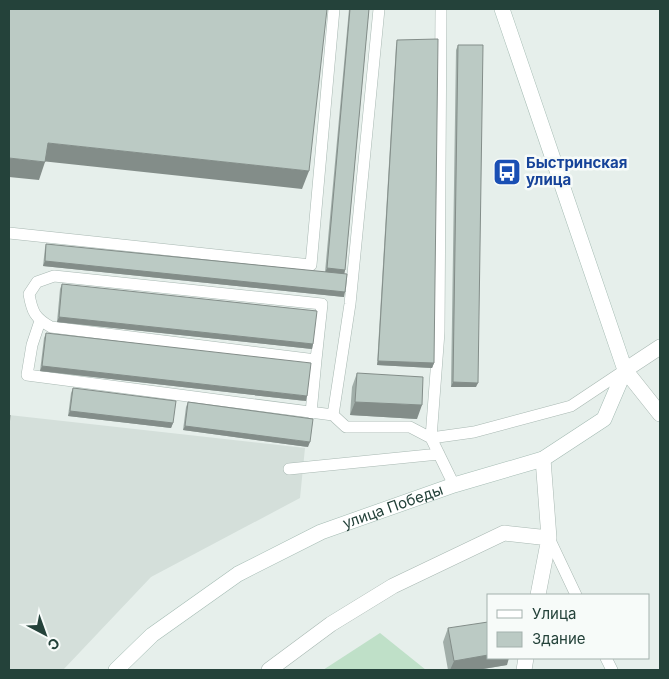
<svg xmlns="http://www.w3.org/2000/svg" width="669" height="679" font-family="Inter,sans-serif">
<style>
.built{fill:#d4dfda}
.green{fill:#bfe0c8}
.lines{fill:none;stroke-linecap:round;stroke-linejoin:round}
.lane-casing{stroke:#a8b8b2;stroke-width:12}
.street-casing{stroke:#a8b8b2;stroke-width:16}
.secondary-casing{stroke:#a4bbb3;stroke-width:16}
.lane{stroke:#fff;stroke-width:11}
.street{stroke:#fff;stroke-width:15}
.secondary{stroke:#fff;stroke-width:15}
.wall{fill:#a1aea9}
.shaded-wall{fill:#838d89}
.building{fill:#bbcac4;stroke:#838d89}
.labels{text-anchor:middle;stroke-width:5;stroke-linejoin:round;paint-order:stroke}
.transit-label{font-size:15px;font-weight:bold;fill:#164399;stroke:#f7fbf9;text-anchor:start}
.street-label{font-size:15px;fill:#24423a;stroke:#f7fbf9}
</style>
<rect width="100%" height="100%" fill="#e6efeb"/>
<!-- built -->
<path class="built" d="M9 415 305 448 300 498 151 577 63 670H9Z"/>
<!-- green -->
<path class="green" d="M380 633 426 670H323Z"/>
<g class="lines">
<defs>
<path id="lane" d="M379 9 350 304 333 415 346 427H410L431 438 474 432 571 406 625 370
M441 9 439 332 431 438 454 485
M9 233 311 265 334 9
M54 276 322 304 316 360 51 327C35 318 32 312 29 294L37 282Z
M40 321 32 345 27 375 333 415
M311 413 316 360
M289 469 439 454
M549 538 576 595
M606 658 612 670"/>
<path id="street" d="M660 347 625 370 660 414
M538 595 549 538 543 459
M269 670 331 624 393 586 504 533 549 538
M524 670 526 658"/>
<g id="secondary">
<path id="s1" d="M116 670 152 635 238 574 321 532 454 485 543 459 604 419 625 370 502 9"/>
</g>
</defs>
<!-- lane casing -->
<use href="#lane" class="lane-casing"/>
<!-- street casing -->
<use href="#street" class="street-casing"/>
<!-- secondary casing -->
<use href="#secondary" class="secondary-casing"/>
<!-- lane -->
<use href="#lane" class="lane"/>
<!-- street -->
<use href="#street" class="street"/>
<!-- secondary -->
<use href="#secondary" class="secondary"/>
</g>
<!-- wall -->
<path class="wall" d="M349 9H369L345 270 344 274V297L43 266 45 248 46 244 325 272Z
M397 40 434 363 432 368 377 365 396 45Z
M458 45 476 387H451L456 50Z
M62 284 313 344 312 349 57 322 60 289Z
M46 333 306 401 40 371 44 338Z
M357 373 417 419 350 415 352 387Z
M73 388 173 423 171 428 68 416 71 393Z
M188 402 308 447 183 430 186 407Z
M448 628 507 665 477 670H448L443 642Z"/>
<!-- shaded-wall -->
<path class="shaded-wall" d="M48 143 309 171 302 189 41 161Z
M9 158 45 162 39 180 9 177Z
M45 261 345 292 344 297 43 266Z
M327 268 345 270 344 275 325 273Z
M59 317 313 344 312 349 57 322Z
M378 361 434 363 432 368 377 365Z
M42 366 307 396 306 401 40 371Z
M453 382 478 383 476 387H451Z
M355 402 422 405 417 419 350 415Z
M70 411 173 423 171 428 68 416Z
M185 426 310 442 308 447 183 430Z
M488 655V658H509L507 665 477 670H450L454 661Z"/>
<!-- building -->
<path class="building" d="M9 9H327L309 171 48 143 45 162 9 158Z
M350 9H369L345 270 327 268Z
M438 39 434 363 378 361 397 40Z
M458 45H483L478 383 453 382Z
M46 244 347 274 345 292 45 261Z
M62 284 317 311 313 344 59 317Z
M46 333 311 363 307 396 42 366Z
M357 373 423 377 422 405 355 402Z
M73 388 176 401 173 423 70 411Z
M188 402 313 419 310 442 185 426Z
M9 415H10L9 427Z
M488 622V655L454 661 448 628Z"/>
<!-- icons -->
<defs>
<symbol id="bus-square" viewBox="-11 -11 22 22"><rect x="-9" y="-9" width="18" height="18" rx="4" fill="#1a4fb4" stroke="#f7fbf9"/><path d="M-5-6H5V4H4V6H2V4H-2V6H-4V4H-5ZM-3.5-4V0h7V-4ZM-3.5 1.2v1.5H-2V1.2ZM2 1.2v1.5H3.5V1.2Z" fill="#fff"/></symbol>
</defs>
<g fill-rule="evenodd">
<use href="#bus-square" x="491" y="156" width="32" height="32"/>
</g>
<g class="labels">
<!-- transit labels -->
<g class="transit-label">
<text x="526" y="168">Быстринская<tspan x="526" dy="17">улица</tspan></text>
</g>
<!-- street labels -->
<g class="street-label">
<text dy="5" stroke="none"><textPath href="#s1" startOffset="325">улица Победы</textPath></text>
</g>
</g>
<!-- border -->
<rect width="669" height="679" fill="none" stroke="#24423a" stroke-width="20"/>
<!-- legend -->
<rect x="487" y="594" width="162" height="65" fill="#f7fbf9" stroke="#a3b1ad"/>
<rect x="497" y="610" width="25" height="8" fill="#ffffff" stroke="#a3b1ad"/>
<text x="532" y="619" font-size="15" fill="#24423a">Улица</text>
<rect x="497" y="632" width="25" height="15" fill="#bbcac4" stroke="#a3b1ad"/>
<text x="532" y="644" font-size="15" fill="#24423a">Здание</text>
<!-- north arrow -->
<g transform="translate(45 634) rotate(139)" stroke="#f7fbf9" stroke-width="4" paint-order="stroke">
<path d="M0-4L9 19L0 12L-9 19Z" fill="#24423a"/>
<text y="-8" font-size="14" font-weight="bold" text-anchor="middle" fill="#24423a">С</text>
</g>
</svg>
